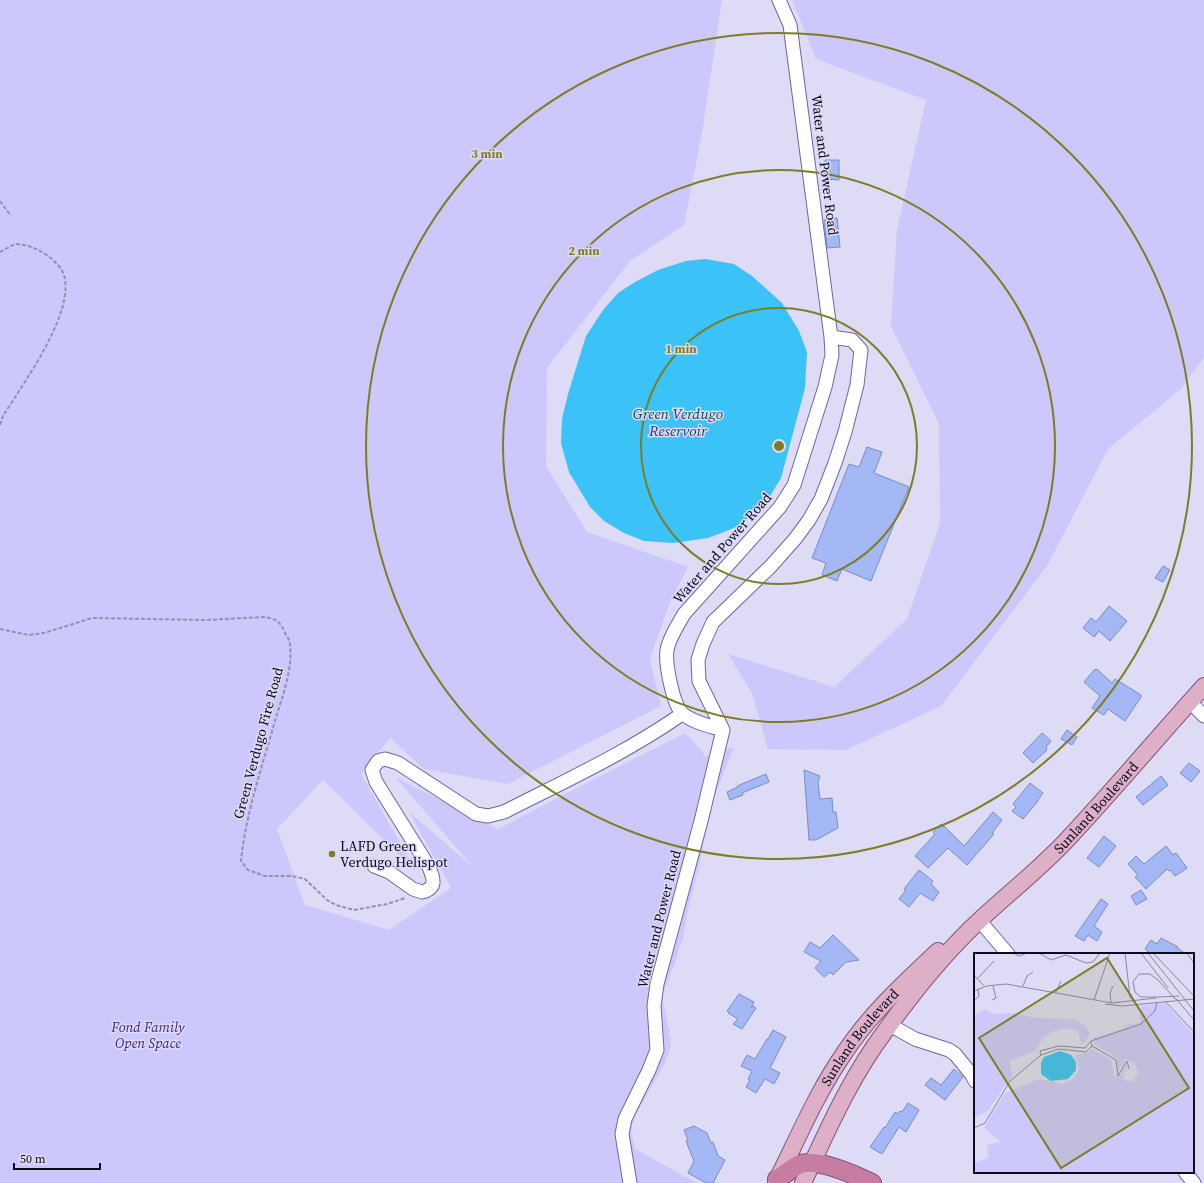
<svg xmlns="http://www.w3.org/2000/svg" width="1204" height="1183" font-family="'Source Serif 4',serif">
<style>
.green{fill:#cdc8fc}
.water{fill:#3bc2f6}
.building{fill:#a3b8f4;stroke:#798dc6}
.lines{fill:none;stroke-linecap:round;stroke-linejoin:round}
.minor-casing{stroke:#6d669f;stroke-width:15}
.major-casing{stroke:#865474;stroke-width:18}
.highway-casing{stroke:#865474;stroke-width:20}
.path{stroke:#9491aa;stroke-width:2;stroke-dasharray:4 2;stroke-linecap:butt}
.minor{stroke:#fff;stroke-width:13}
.major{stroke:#ddb0c7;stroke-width:16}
.highway{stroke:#c77ca1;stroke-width:18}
.ring{fill:none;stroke:#7e7d25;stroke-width:2}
.poi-dot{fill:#7e7d25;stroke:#dddbf5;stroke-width:1.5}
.labels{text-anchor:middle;stroke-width:3;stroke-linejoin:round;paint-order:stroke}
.street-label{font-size:14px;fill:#0d091f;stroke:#dddbf5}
.poi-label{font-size:14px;fill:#0d091f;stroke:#dddbf5;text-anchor:start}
.park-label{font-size:14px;font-style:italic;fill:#42238e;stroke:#dddbf5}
.water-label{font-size:15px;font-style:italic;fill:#11485e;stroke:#dddbf5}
.inset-road{fill:none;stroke:#8a879f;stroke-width:1}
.view{fill:#7e7d25;fill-opacity:0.15;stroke:#7e7d25;stroke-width:2}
.inset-edge{fill:none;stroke:#0d091f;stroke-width:2}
.centre{fill:#7e7d25;stroke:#dddbf5;stroke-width:2}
.ring-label{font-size:12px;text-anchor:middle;font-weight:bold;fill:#7e7d25;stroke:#dddbf5;stroke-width:3;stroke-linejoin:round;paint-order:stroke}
</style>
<rect width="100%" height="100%" fill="#dddbf5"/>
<!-- green -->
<path class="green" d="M0 0H722L702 133 684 225 630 261 547 368 546 466 587 532 688 567 670 602 650 659 661 706 508 784 424 769 390 738 361 774 417 873 323 780 277 829 305 905 389 930 451 888 409 812 473 867 395 777 498 829 559 797 685 733 704 753 703 757 734 747 712 803 700 862 688 909 683 938 679 948 675 964 672 970 662 996 663 997V1004L664 1005 669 1030 670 1031 669 1037 671 1038 670 1043 671 1044 669 1047H671L668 1052 669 1053 666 1059V1061L633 1119 634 1122 632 1125 631 1132 633 1133 632 1135 635 1149 697 1183H0Z
M792 0H1204V357L1181 389 1108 449 1047 566 941 706 846 750 768 749 752 693 728 654 834 687 907 619 940 523 939 424 891 326 897 230 926 100 816 59Z"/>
<!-- water -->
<path class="water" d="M705 259 734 264 752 276 782 303 799 331 807 352 805 388 781 478 770 496 751 516 734 528 708 538 673 543 644 541 624 533 604 521 590 507 569 472 561 443 562 419 568 394 586 336 603 310 618 293 635 282 658 270 686 261Z"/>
<!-- building -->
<path class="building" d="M825 160H839V180L825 179Z
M837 218 840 247 827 248 824 220Z
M867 447 882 452 874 473 909 487 871 581 842 569 837 581 822 575 826 563 812 558 849 464 859 467Z
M1163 566 1170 570 1163 582 1155 578Z
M1109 606 1127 621 1110 641 1099 631 1094 637 1083 628 1091 618 1096 622Z
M1095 669 1096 670 1097 669 1112 683 1115 679 1141 695V697L1125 721 1108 709 1104 715 1092 708 1100 696 1084 682Z
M1067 730 1077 737 1072 745 1061 739Z
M1042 733 1051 741 1046 747 1047 750 1033 763 1023 753Z
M1189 763 1200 771 1191 782 1180 773Z
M804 770 820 776 818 782 820 799 832 798 833 812H836L838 828 816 840H809Z
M766 774 769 782 742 793 743 795 730 800 727 792 738 787 737 786Z
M1161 776 1168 785 1143 805 1136 797Z
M1030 783 1043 793 1037 801H1038L1023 819 1012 811 1016 807 1013 804Z
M993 812 1002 820 992 833 994 834 967 865 948 848 928 868 915 856 935 834 933 832 941 824 943 827 944 826 964 846Z
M1104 836 1116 846 1099 867 1087 858Z
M1166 846 1173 855 1176 853 1187 868 1175 876 1170 870 1169 871 1167 869 1146 889 1135 877 1138 875 1128 864 1136 856 1144 864Z
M919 870 933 881 931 884 939 892 933 901 920 893 909 907 899 899 906 890 904 889Z
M1141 890 1147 899 1136 905 1131 896Z
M1101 899 1108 904 1094 926 1102 932 1097 941 1088 935 1084 941 1075 936Z
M833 935 859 960 846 962 833 975 830 972 824 977 815 968 821 961 804 952 810 942 820 948Z
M1161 938 1178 947 1177 948 1186 954H1151L1145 949 1151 940 1157 944Z
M739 994 754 1002 751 1008 753 1006 756 1008 742 1029 733 1024 738 1019 728 1013 729 1012 727 1011Z
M773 1030 786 1037 770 1068 780 1073 774 1084 765 1079 756 1093 746 1087 750 1080 748 1079 752 1071 741 1066 747 1055 755 1059 767 1039H768Z
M954 1069 963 1077 945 1100 925 1085 931 1078 941 1085Z
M908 1103 919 1110 906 1132 899 1127 882 1154 870 1147 884 1127 885 1128 895 1112 898 1114 900 1111 902 1112Z
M694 1126 707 1133 711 1143 713 1142 718 1156 725 1160 713 1183H706L688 1173 694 1161 686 1141 688 1140 684 1130Z"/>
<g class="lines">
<defs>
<path id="minor" d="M1190 702 1204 716
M723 730C710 726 694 723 683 714 673 706 665 663 667 650 669 638 678 625 684 614L780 507 794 485 825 387 832 355 831 337 790 25 779 0
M374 866 389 872 413 889 422 892C437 888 434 879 429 867L376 782 372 770 378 761 385 759 398 763 476 814 488 816 504 812C565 781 626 753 682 714
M979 920 1008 954
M890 1025 915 1039 949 1050 955 1054 972 1075 975 1081
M1185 1172 1194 1183
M630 1183 622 1134 625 1119 649 1070 657 1050 654 1006 657 984 701 821 723 730 699 681 698 660 703 644 713 622 771 566 795 539 809 520 821 499 835 463 845 432 857 385 861 350 852 340 831 337"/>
<g id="major">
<path id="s1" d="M776 1182C798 1138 817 1092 845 1052 870 1014 905 982 938 951"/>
<path id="s2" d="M803 1183C827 1131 851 1076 886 1030 914 991 945 952 981 919 1008 894 1038 870 1064 843 1112 792 1157 738 1204 686"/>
</g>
<path id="highway" d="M777 1179C784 1175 791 1169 798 1165 816 1157 855 1175 872 1183"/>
</defs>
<!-- minor casing -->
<use href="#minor" class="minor-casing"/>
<!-- major casing -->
<use href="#major" class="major-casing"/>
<!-- highway casing -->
<use href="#highway" class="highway-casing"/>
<!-- path -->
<path class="path" d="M0 201 11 216
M0 252 15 244C28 245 37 248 48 256 56 262 64 270 65 280 71 318 23 384 3 416L0 425
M0 629 29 635 44 633 92 618 206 620 262 617C276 618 280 621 285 633 287 637 290 640 290 644 293 670 282 697 275 721 262 767 246 813 241 861L248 870 265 876H292L305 879 327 900 336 905 354 910 387 904 405 898"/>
<!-- minor -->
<use href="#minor" class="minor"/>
<!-- major -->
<use href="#major" class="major"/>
<!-- highway -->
<use href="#highway" class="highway"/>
</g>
<!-- distance rings -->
<g class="ring">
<circle cx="779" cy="446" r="138"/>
<circle cx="779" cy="446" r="276"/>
<circle cx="779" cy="446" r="413"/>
</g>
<!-- markers -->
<circle class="poi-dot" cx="332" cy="854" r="4"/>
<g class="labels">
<!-- street labels -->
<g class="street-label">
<text transform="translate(825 165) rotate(83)" y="5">Water and Power Road</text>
<text transform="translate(722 548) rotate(-49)" y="5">Water and Power Road</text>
<text transform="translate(258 743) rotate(-75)" y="5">Green Verdugo Fire Road</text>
<text dy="5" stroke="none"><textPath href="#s2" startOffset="481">Sunland Boulevard</textPath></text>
<text transform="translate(659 919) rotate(-76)" y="5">Water and Power Road</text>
<text dy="5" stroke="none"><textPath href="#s1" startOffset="168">Sunland Boulevard</textPath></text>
</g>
<!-- poi labels -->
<g class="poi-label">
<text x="340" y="851">LAFD Green<tspan x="340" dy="16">Verdugo Helispot</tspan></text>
</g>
<!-- park labels -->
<g class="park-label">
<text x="148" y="1032">Fond Family<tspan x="148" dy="16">Open Space</tspan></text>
</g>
<!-- water labels -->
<g class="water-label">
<text x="678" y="419">Green Verdugo<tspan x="678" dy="17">Reservoir</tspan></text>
</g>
</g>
<!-- overview -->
<g transform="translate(974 953)">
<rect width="220" height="220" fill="#dddbf5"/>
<path d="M191 50 220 82V220H0V210L14 205 13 192 27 189 10 175 31 140 65 126 90 131 100 125 105 116 101 102 114 100 118 96 137 107 140 123 146 124 153 111 149 127 158 129 164 121 161 110 152 106 147 116 148 109 144 120 143 105 120 91 121 88 118 85 149 76 155 71 166 70 167 53ZM11 56 19 61 39 60 60 65 100 66 111 73 116 81 108 92 104 78 92 75 80 78 69 85 62 97 35 108 38 123 13 159 0 165V70L2 62Z" fill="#cdc8fc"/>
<path d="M86 98 97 102 102 109V117L94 126 77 128 67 121V110L70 104Z" fill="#3bc2f6"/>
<path class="inset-road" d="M39 0 45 3 53 0M65 0 77 7 92 2 112 10 119 9 126 0M151 0 156 44 162 51M167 0 194 35M174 0 220 58M179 0 220 43M213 0 220 10M0 22 10 33M4 25 20 8M49 33 53 23 59 19M0 38 13 33 32 31 138 50 182 45M82 39 87 28M205 43 185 44H167L161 39 159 29 165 21H176L184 27 195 39 200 45 205 48M18 47 22 45 19 33M120 47 136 0M0 48 5 43 4 36M191 48 220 79M204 48 220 67M137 50 136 40 139 33M131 51 149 53 220 46M118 93 142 107 144 123 153 108 155 116M67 102 66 98 85 93 111 95 117 88 167 71 181 58 183 49M0 175 11 170 36 128 67 102 85 96 112 99 118 93 117 88"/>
<path class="view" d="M133 5 215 135 87 215 5 85Z"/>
<rect width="220" height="220" class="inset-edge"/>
</g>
<circle cx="779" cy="446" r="6" class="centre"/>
<g class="ring-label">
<text x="487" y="158">3 min</text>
<text x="584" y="255">2 min</text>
<text x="681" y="353">1 min</text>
</g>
<!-- scale -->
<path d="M14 1163v6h86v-6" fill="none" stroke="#0d091f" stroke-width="2"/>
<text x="20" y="1163" font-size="12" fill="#0d091f" stroke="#dddbf5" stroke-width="3" paint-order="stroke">50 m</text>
</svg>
